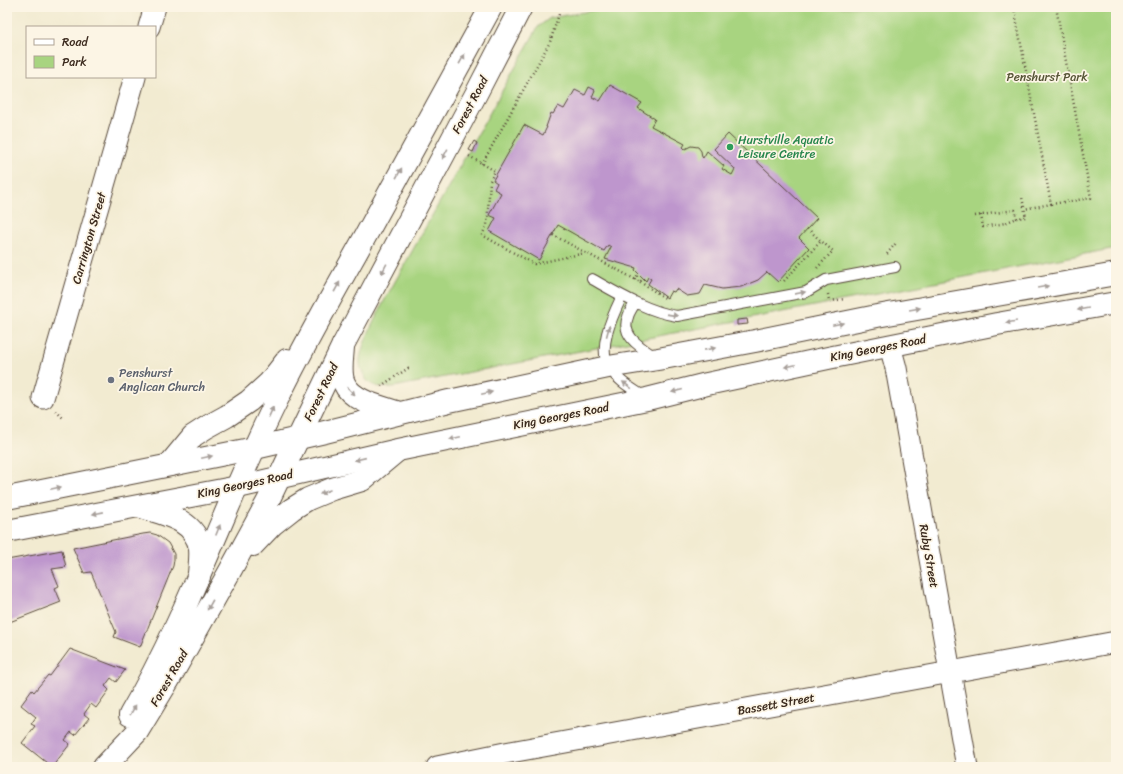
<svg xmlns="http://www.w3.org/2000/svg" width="1123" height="774" font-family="Sriracha,sans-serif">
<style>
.green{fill:#a8d480;stroke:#727f4f}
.building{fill:#be96cd}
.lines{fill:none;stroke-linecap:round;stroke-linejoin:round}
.lane-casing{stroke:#564739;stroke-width:12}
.street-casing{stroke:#564739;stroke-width:23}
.primary-casing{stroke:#564739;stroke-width:24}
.highway-casing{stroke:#564739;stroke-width:24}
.path{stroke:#564739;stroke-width:2.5;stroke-dasharray:1 3;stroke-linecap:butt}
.lane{stroke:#fff;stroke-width:10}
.street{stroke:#fff;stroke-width:21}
.primary{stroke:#fff;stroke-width:22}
.highway{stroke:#fff;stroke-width:22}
.oneway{fill:#a79f9a}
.leisure-dot{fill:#2e9e5b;stroke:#fcf5e5;stroke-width:1.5}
.worship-dot{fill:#6b7280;stroke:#fcf5e5;stroke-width:1.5}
.labels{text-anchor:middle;stroke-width:3.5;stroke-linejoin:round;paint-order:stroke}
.park-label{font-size:12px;fill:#565436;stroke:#fcf5e5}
.street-label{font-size:12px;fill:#3b2a1e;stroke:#fcf5e5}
.leisure-label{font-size:12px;fill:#27864d;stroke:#fcf5e5;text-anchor:start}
.worship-label{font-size:12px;fill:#5b616d;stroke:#fcf5e5;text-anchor:start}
</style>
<rect width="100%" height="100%" fill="#fcf5e5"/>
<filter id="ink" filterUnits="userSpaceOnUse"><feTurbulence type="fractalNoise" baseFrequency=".025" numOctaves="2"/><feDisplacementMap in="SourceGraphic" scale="8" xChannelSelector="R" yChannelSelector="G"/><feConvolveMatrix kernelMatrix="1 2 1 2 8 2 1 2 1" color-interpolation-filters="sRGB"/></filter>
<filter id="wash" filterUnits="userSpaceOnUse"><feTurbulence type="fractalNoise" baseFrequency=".012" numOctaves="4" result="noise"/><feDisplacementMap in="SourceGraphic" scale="16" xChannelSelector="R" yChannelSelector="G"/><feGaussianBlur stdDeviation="0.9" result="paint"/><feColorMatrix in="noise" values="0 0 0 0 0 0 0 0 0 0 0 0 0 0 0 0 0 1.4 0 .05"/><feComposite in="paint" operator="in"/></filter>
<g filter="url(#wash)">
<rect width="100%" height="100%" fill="#f2ebd1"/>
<!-- green -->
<path class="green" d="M612 7H1116V248L393 387C381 388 368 387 364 375 362 371 360 367 360 363 359 348 376 318 383 303L538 27 550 18Z"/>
<g id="blocks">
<!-- building -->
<path class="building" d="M610 85 642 103 638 108 655 119 651 126 685 144 683 147 685 149 691 146 698 147 701 151 702 157 703 158 707 151 724 166 722 169 732 175 735 169 714 149 728 134 817 218 799 238 809 248 778 282 767 272 758 280 741 287 722 289 705 285 700 294 687 296 676 289 674 292 671 291 667 298 648 284 651 279 648 277 646 281 635 270 636 268 605 259 611 247 608 245 604 251 558 225 539 260 489 231 496 218 489 215 501 193 494 189 497 183 493 180 524 125 543 135 547 127H546L551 113 553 114 558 106 564 109 575 90 585 95 589 87 595 90 592 97 600 101Z
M474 141 477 143 473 152 469 150Z
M747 319 748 324 737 325V320Z
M150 533 157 535 168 543 174 554V560L173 566 140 647 114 637 116 632 91 572 84 573 73 548 143 534Z
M62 550 66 567 52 569 59 586 55 588 61 602 7 623V560Z
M70 649 125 670 116 682 111 678 105 686 109 690 96 708 91 704 84 714 89 718 75 735 71 732 65 740 70 744 52 767 22 743 35 726 31 724 36 717 21 705 32 690 34 692 48 675 50 676Z"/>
</g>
</g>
<g filter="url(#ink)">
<use href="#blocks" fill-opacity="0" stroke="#564739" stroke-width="1"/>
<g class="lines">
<defs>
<path id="lane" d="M592 279C617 293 648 312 677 316L806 292 826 280 895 267
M622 296C613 315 596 349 610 369 619 382 633 389 646 398
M635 303C633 307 629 312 628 317 620 336 642 348 655 357"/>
<path id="street" d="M149 27 155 7
M890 346 896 368 967 767
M43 398 135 77
M437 767 505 753 1116 642"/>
<path id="primary" d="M169 465 193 436 207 427 227 416 249 401 269 383 287 360
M253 545 273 524 292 509 308 499 332 489 362 480 398 450
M130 715C188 616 224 507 275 404 303 346 335 291 366 235 407 159 449 83 491 7
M104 767 137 732 168 681 230 571 268 501 343 345 476 94 521 7"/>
<path id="highway" d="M343 345C343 356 339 372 344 383 352 402 383 407 400 413
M7 498 255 448 325 432 449 401 608 367 658 359 755 341 877 316 1116 274
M141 507C165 514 196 520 200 549 201 558 199 568 199 577
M7 531 238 487 398 450 647 399 707 384 828 358 997 324 1116 303"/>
</defs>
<!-- lane casing -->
<use href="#lane" class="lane-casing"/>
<!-- street casing -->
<use href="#street" class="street-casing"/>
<!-- primary casing -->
<use href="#primary" class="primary-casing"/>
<!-- highway casing -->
<use href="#highway" class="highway-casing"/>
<!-- path -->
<path class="path" d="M1014 7 1051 204 1024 209
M469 156 495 171 490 181 487 225 482 235 534 264 585 253
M482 164 550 42 559 14
M1051 204 1091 198 1056 7
M981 215 983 227 1005 223 1017 218
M975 216 1015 210 1017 218 1026 217 1022 197
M553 235 640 282 643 278
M887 254 896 243
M817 268 833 251 821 241
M635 280 638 274
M784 281 821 241 807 228
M640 282 665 298
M828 294 829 301 845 299
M381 386 410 367
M56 411 63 418"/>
<!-- lane -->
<use href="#lane" class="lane"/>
<!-- street -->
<use href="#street" class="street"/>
<!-- primary -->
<use href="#primary" class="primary"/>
<!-- highway -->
<use href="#highway" class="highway"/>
</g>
<!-- one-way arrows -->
<defs><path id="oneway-solid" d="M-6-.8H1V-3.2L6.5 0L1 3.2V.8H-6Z"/></defs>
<g class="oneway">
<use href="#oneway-solid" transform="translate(462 59) rotate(-61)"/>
<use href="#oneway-solid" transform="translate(445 154) rotate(118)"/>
<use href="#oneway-solid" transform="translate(399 173) rotate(-61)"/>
<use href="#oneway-solid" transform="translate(384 269) rotate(118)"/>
<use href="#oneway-solid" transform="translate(337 287) rotate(-61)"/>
<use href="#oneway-solid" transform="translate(1043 287) rotate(-10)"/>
<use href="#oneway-solid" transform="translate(800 293) rotate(-11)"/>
<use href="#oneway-solid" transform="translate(915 309) rotate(-10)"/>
<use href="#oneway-solid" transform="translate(1083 309) rotate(170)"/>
<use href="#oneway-solid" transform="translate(672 315) rotate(8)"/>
<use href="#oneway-solid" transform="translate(1011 322) rotate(170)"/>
<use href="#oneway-solid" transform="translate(838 324) rotate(-12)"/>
<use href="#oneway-solid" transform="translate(608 331) rotate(-75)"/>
<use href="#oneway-solid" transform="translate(710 349) rotate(-11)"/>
<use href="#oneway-solid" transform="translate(790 366) rotate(168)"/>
<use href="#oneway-solid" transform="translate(627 385) rotate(-144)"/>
<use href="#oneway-solid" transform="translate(351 391) rotate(45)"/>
<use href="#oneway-solid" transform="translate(677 391) rotate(166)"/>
<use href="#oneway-solid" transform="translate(487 393) rotate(-12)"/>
<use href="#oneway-solid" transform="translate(271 412) rotate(-66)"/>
<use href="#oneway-solid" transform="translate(455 438) rotate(168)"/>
<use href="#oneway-solid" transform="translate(207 457) rotate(-12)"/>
<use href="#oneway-solid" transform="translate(360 459) rotate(167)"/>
<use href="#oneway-solid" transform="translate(56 488) rotate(-12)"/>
<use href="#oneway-solid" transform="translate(325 492) rotate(158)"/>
<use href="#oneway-solid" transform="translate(98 513) rotate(169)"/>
<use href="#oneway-solid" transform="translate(218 530) rotate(-68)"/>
<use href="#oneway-solid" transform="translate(210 605) rotate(119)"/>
<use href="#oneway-solid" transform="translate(133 710) rotate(-60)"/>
</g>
</g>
<!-- markers -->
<circle class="leisure-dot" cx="730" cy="147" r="4"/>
<circle class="worship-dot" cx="111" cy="380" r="4"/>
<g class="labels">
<!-- park labels -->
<g class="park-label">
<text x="1047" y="81">Penshurst Park</text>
</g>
<!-- street labels -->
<g class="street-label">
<text transform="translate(470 105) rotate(-62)" y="4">Forest Road</text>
<text transform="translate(89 238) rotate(-74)" y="4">Carrington Street</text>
<text transform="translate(878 348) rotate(-11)" y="4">King Georges Road</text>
<text transform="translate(321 392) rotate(-64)" y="4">Forest Road</text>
<text transform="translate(561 416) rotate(-11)" y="4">King Georges Road</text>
<text transform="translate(245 484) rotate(-12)" y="4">King Georges Road</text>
<text transform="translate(929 556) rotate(80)" y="4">Ruby Street</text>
<text transform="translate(169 678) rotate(-60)" y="4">Forest Road</text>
<text transform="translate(776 704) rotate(-10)" y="4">Bassett Street</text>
</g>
<!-- leisure labels -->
<g class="leisure-label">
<text x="738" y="144">Hurstville Aquatic<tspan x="738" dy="14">Leisure Centre</tspan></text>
</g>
<!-- worship labels -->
<g class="worship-label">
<text x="119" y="377">Penshurst<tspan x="119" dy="14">Anglican Church</tspan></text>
</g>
</g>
<!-- margin -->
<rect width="1123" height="774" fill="none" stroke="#fcf5e5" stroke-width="24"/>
<!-- legend -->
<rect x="26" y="26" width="130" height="52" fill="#fcf5e5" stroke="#afa495"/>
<rect x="34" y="39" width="20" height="6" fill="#ffffff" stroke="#afa495"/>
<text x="62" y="46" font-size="12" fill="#3b2a1e">Road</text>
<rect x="34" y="56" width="20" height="12" fill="#a8d480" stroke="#afa495"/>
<text x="62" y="66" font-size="12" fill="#3b2a1e">Park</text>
</svg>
